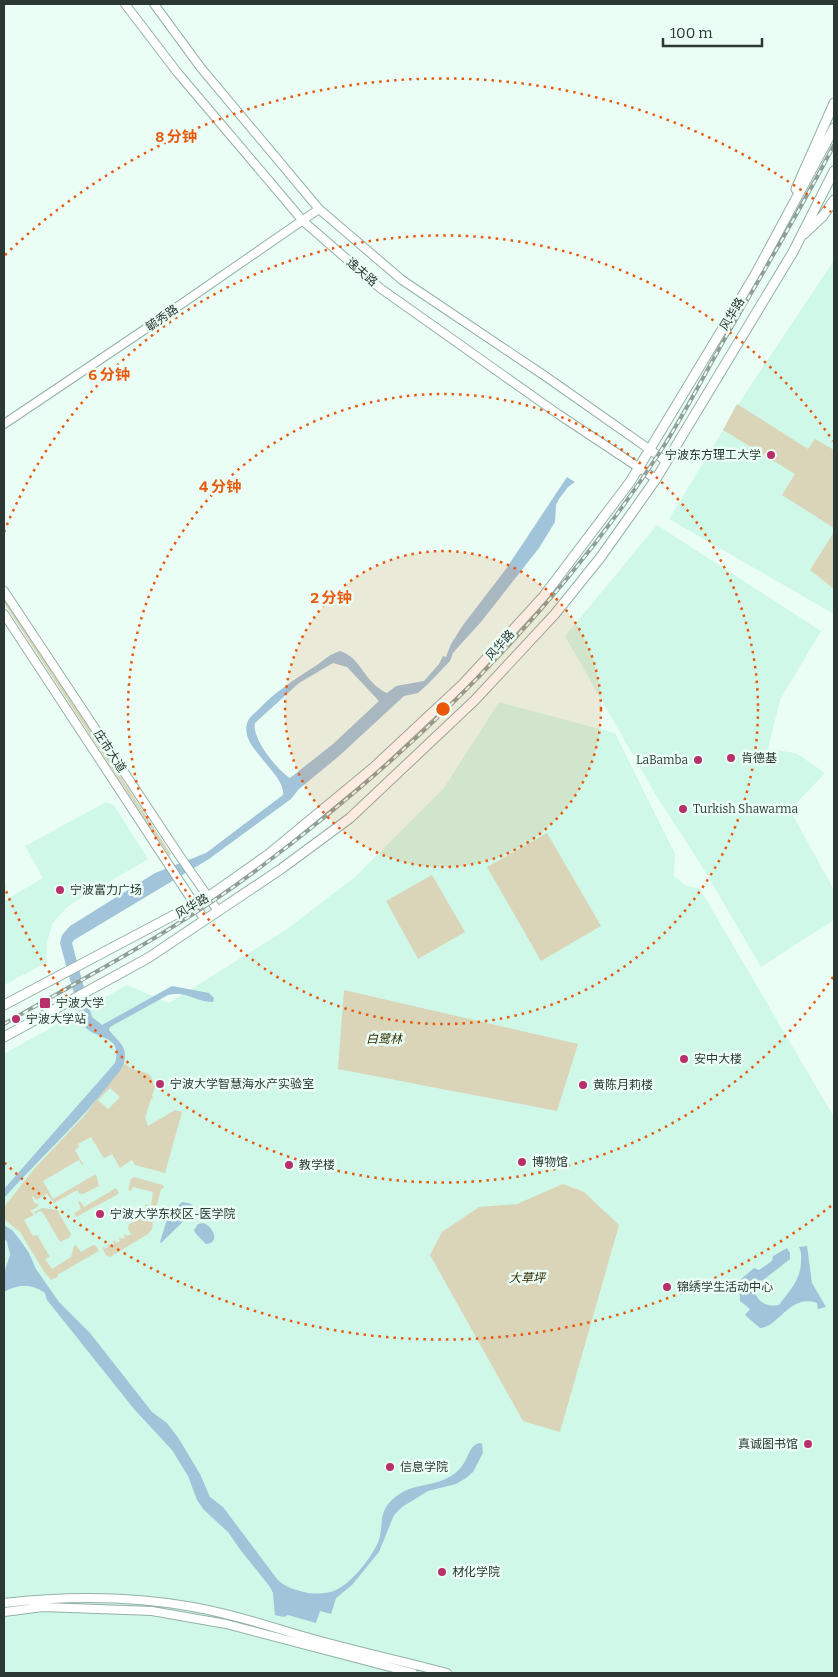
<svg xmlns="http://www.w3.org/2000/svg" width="838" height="1677" font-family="Bitter,'Noto Sans SC',serif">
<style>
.built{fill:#cff8e8}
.green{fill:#dad5b8;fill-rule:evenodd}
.water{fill:#a1c4da;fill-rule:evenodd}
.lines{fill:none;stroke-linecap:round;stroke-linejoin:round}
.secondary-casing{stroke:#93b2a6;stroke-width:10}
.primary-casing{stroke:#93b2a6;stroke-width:11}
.secondary{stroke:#fff;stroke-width:8}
.primary{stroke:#fff;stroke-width:9}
.rail-casing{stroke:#8f9f98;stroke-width:4}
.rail{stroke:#ebfef6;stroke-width:2;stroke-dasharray:5.5;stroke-linecap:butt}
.ring{fill:none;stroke:#e8590c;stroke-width:2.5;stroke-dasharray:2.5 5}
.poi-dot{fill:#b82f6b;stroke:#ebfef6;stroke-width:2}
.labels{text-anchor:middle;stroke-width:5;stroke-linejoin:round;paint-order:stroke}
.street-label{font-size:12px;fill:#2b3833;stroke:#ebfef6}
.poi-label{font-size:12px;fill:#2b3833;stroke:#ebfef6;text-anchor:start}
.park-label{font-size:12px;font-style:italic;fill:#342e00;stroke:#ebfef6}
.centre{fill:#e8590c;stroke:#ebfef6;stroke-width:2.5}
.ring-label{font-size:15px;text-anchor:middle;font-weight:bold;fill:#e8590c;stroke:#ebfef6;stroke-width:5;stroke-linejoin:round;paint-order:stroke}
</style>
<rect width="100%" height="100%" fill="#ebfef6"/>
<!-- built -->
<path class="built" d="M834 260V614L669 519 746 392Z
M657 525 821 631 780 700 768 749 796 753 825 773 790 810 834 890V920L761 967 706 873 654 792 565 636Z
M499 702 615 733 675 854 674 876 685 885 700 889 834 1117V1673H4V1054L127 985 169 1003 287 929 355 877 444 788Z
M106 802 114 805 148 859 68 906 52 924 47 943 46 963 4 985V901L43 878 25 846Z"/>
<!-- green -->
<path class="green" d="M737 404 808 449 815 439 834 450V528L782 495 795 474 723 430Z
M834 532V589L810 570Z
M4 598 171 854 169 856 4 603Z
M547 833 601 926 541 961 487 867Z
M432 875 465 932 418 959 386 901Z
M344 990 578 1044 557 1111 338 1069Z
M125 1063C133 1073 146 1070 151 1076 152 1078 153 1084 155 1087L152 1095 153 1099H151L145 1118 148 1126 175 1110 182 1112 165 1173 135 1165 132 1160 120 1168 112 1154 105 1158 103 1157 91 1137 78 1144 79 1147 75 1150 83 1164 82 1165 79 1160 43 1181 53 1199 96 1174 99 1186 83 1194H80L77 1190 54 1203 47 1194 36 1200 33 1196 32 1197 35 1204 37 1203 39 1206 30 1211 34 1215 24 1220 33 1236 37 1235 50 1257 45 1259 52 1269 71 1257 74 1246 76 1245 81 1252 93 1245 96 1246 99 1251 57 1275 58 1277 51 1280 43 1270 20 1232 4 1219V1207L34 1169 84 1116ZM110 1088 120 1097 108 1109 99 1101H97Z
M134 1177 163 1185 164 1188 161 1189 156 1208 145 1206V1204L151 1206 153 1192 133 1187 131 1191 128 1190 131 1179Z
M563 1184 584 1192 619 1225 560 1432 523 1421 430 1255 442 1232 479 1207 517 1204Z
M116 1188 119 1193 115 1196 76 1217 74 1213 81 1209 78 1202 80 1201 84 1207Z
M42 1208 57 1210 71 1234 70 1237 60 1242 43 1213 40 1211 35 1214 34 1212Z
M142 1218 151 1219 153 1222 152 1229 148 1234 110 1257 106 1255 102 1248 104 1247 105 1249 108 1247 107 1245 109 1244 111 1246 114 1244 113 1241 115 1240 116 1243 120 1241 119 1238 120 1237 122 1239 125 1237 124 1235 126 1234 127 1236 131 1234 128 1229 129 1224Z"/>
<!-- water -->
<path class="water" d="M567 477 575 482 568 487 559 499 556 505 555 522 539 548 481 622 460 645 453 653 450 661 427 685 418 693 404 696 339 756 299 789 291 799 209 859 74 940 72 943 92 1017 102 1025 172 986 209 993 214 998 213 1002C195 1002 188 991 168 995L110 1027 109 1030C118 1042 128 1045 124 1063 122 1070 115 1076 111 1082 79 1123 39 1159 4 1198V1189L115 1063C124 1032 93 1042 82 1023 78 1017 77 1007 76 1000 70 981 65 962 60 943L62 935 70 926 155 873 206 853 283 795C286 779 254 755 248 738 246 732 245 725 249 719 252 715 256 712 260 708 277 690 297 678 317 665 327 658 328 655 340 651 362 658 364 683 387 693L396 686 424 681 439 664 443 656 446 657 451 644 463 625 506 569ZM333 663 347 667 379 701 333 744 290 778C278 771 251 738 255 723L299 683Z
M182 1202C188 1203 192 1203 195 1208L193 1212 161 1243 160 1242 168 1216Z
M203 1223C213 1226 221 1243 206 1244L196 1234 194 1230 198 1224Z
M4 1225 12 1230 20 1240 29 1253 36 1269 59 1302 90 1333 152 1412 167 1423 179 1439 200 1474 210 1497 223 1507 277 1579C285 1588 297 1590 308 1593 318 1594 329 1594 338 1589 353 1581 373 1556 379 1540 383 1527 379 1515 389 1503 409 1481 430 1489 451 1476 456 1473 461 1468 464 1463 469 1455 470 1445 480 1443L482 1444 483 1453 473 1472 466 1478 456 1484 428 1491 402 1507 394 1515 379 1552 352 1585 336 1598 331 1614 320 1611 316 1623 288 1615 284 1617 275 1615 273 1593 270 1587 239 1548 228 1532 204 1510 197 1500 188 1476 172 1450 134 1409 47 1300 45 1293C31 1283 18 1284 4 1292V1273L10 1255 7 1242 4 1238Z
M807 1246 812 1283 826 1307 818 1309 817 1303C790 1293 779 1327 760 1328L745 1315 750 1309 740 1301 739 1281 754 1268 759 1270 772 1261 773 1256 787 1248 790 1253V1259L757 1285 755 1293C760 1304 768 1307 779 1305 789 1291 800 1281 801 1263 801 1256 802 1253 799 1247Z"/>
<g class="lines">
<defs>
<path id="secondary" d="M125 4 177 72 303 221 380 288 558 414 656 479
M154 4 201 68 319 209 402 280 545 376 666 461
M4 424 138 334 319 209
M4 591 179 855 218 911
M4 614 205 920
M4 1603C66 1596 131 1596 193 1607 226 1613 257 1622 289 1632 341 1648 395 1659 447 1673
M4 1612 43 1607 152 1611 226 1624 413 1673"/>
<path id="primary" d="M796 189 834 103
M804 234 823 216 834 200
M4 1005 208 897 269 854 373 768 463 684 543 597 630 482 755 275 834 128
M4 1037 148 958 281 869 350 818 475 700 555 614 600 558 627 520 656 479 793 252 834 171"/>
</defs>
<!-- secondary casing -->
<use href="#secondary" class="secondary-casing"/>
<!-- primary casing -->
<use href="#primary" class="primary-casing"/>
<!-- secondary -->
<use href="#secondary" class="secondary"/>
<!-- primary -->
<use href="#primary" class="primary"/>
<defs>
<path id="rail" d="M4 1024C91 974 177 930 258 869 413 753 554 615 660 452 686 412 707 369 731 328 766 267 802 207 834 145"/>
</defs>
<!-- rail casing -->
<use href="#rail" class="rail-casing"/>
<!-- rail -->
<use href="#rail" class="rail"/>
</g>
<!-- distance rings -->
<circle cx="443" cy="709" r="158" fill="#e8590c" fill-opacity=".12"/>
<g class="ring">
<circle cx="443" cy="709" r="158"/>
<circle cx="443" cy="709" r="315"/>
<path d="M833 977A473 473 0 0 1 4 886M4 532A473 473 0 0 1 833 441"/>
<path d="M831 1206A631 631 0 0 1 5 1163M5 255A631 631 0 0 1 831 212"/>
</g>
<!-- markers -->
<g class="poi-dot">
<circle cx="771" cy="455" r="5"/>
<circle cx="731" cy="758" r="5"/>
<circle cx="698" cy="760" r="5"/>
<circle cx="683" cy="809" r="5"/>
<circle cx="60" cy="890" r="5"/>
<rect x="39" y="997" width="12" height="12" rx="2.5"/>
<circle cx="16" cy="1019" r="5"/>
<circle cx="684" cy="1059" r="5"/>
<circle cx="160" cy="1084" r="5"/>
<circle cx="583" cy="1085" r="5"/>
<circle cx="522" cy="1162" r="5"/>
<circle cx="289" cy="1165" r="5"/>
<circle cx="100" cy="1214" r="5"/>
<circle cx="667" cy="1287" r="5"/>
<circle cx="808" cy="1444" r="5"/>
<circle cx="390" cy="1467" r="5"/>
<circle cx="442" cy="1572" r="5"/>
</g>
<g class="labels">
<!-- street labels -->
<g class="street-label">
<text transform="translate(362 272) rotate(41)" y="4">逸夫路</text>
<text transform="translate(732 314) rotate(-59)" y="4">风华路</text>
<text transform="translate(162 318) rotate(-35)" y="4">毓秀路</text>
<text transform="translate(500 645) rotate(-48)" y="4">风华路</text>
<text transform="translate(110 751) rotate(57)" y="4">庄市大道</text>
<text transform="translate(192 906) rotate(-30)" y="4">风华路</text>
</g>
<!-- poi labels -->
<g class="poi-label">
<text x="761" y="459" text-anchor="end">宁波东方理工大学</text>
<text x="741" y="762">肯德基</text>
<text x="688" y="764" text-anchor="end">LaBamba</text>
<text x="693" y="813">Turkish Shawarma</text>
<text x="70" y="894">宁波富力广场</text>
<text x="56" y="1007">宁波大学</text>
<text x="26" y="1023">宁波大学站</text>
<text x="694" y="1063">安中大楼</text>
<text x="170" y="1088">宁波大学智慧海水产实验室</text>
<text x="593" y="1089">黄陈月莉楼</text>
<text x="532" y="1166">博物馆</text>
<text x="299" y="1169">教学楼</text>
<text x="110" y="1218">宁波大学东校区-医学院</text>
<text x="677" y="1291">锦绣学生活动中心</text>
<text x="798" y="1448" text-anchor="end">真诚图书馆</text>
<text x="400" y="1471">信息学院</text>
<text x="452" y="1576">材化学院</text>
</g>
<!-- park labels -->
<g class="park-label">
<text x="384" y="1043">白鹭林</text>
<text x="527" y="1282">大草坪</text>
</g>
</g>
<circle cx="443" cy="709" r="8" class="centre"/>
<g class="ring-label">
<text x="176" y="142">8 分钟</text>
<text x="109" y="380">6 分钟</text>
<text x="220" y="492">4 分钟</text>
<text x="331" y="603">2 分钟</text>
</g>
<!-- border -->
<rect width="838" height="1677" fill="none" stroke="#2b3833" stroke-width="10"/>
<!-- scale -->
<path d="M663 38v8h99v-8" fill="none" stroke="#2b3833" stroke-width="2.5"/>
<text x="670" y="38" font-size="15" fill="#2b3833" stroke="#ebfef6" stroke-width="4" paint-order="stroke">100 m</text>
</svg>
